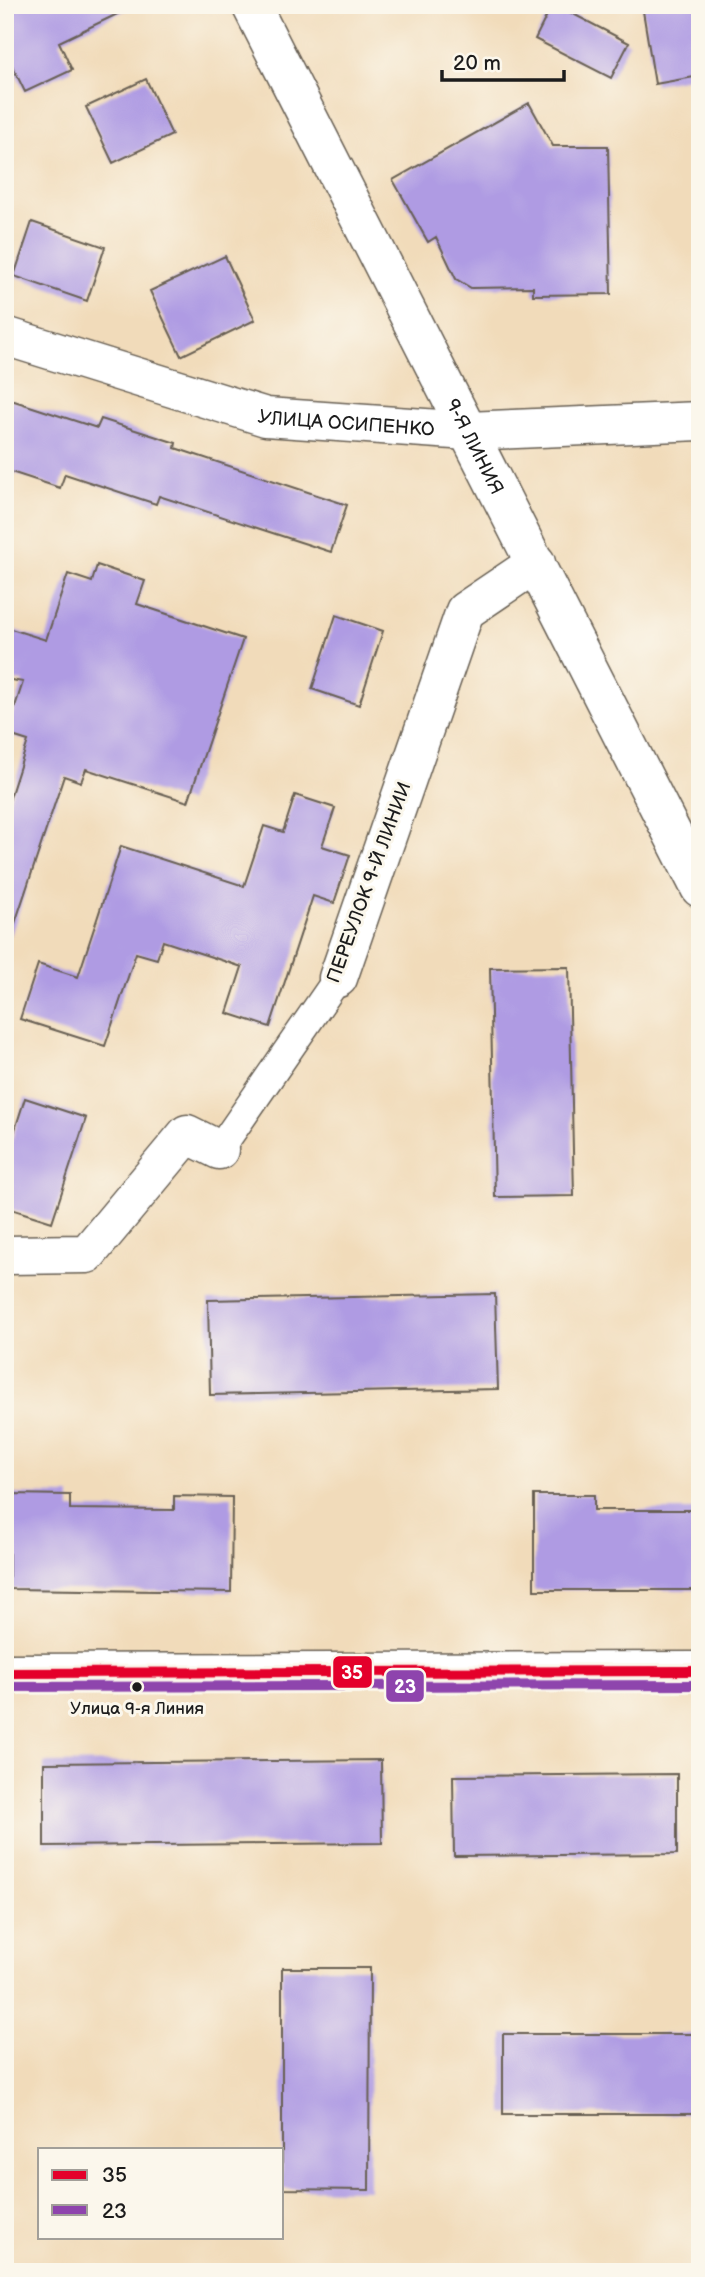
<svg xmlns="http://www.w3.org/2000/svg" width="705" height="2277" font-family="'Balsamiq Sans',sans-serif">
<style>
.building{fill:#af9be3}
.lines{fill:none;stroke-linecap:round;stroke-linejoin:round}
.pedestrian-casing{stroke:#675f53;stroke-width:31}
.minor-casing{stroke:#675f53;stroke-width:41}
.tertiary-casing{stroke:#675f53;stroke-width:41}
.pedestrian{stroke:#fff;stroke-width:28}
.minor{stroke:#fff;stroke-width:38}
.tertiary{stroke:#fff;stroke-width:38}
.bus-1-casing{stroke:#fbf7ec;stroke-width:16}
.bus-2-casing{stroke:#fbf7ec;stroke-width:16}
.bus-1{stroke:#e4002b;stroke-width:10}
.bus-2{stroke:#8e44ad;stroke-width:10}
.bus-dot{fill:#1c1c1c;stroke:#fbf7ec;stroke-width:2.5}
.labels{text-anchor:middle;stroke-width:6;stroke-linejoin:round;paint-order:stroke}
.bus-label{font-size:17px;fill:#1c1c1c;stroke:#fbf7ec}
.street-label{font-size:19px;fill:#1c1c1c;stroke:#fbf7ec}
.line-badge{stroke:#fbf7ec;stroke-width:2.5}
.badge-label{font-size:19px;text-anchor:middle;font-weight:bold;fill:#fff}
</style>
<rect width="100%" height="100%" fill="#fbf7ec"/>
<filter id="ink" filterUnits="userSpaceOnUse"><feTurbulence type="fractalNoise" baseFrequency=".0143" numOctaves="2"/><feDisplacementMap in="SourceGraphic" scale="14" xChannelSelector="R" yChannelSelector="G"/><feConvolveMatrix kernelMatrix="1 2 1 2 8 2 1 2 1" color-interpolation-filters="sRGB"/></filter>
<filter id="wash" filterUnits="userSpaceOnUse"><feTurbulence type="fractalNoise" baseFrequency=".00686" numOctaves="4" result="noise"/><feDisplacementMap in="SourceGraphic" scale="28" xChannelSelector="R" yChannelSelector="G"/><feGaussianBlur stdDeviation="1.57" result="paint"/><feColorMatrix in="noise" values="0 0 0 0 0 0 0 0 0 0 0 0 0 0 0 0 0 1.4 0 .05"/><feComposite in="paint" operator="in"/></filter>
<g filter="url(#wash)">
<rect width="100%" height="100%" fill="#f1dbba"/>
<g id="blocks">
<!-- building -->
<path class="building" d="M5 5H136L59 42 72 70 25 92 5 51Z
M552 5H556L629 43 611 78 535 39Z
M642 5H700V76L655 84Z
M146 79 172 135 113 163 86 107Z
M529 103 553 146H608L611 294 533 295V287L471 288 456 279 436 237 428 242 393 180Z
M32 222 105 247 87 301 14 276Z
M225 256 255 320 181 356 150 291Z
M5 398 97 428 101 419 176 443 175 448 347 505 331 552 159 496 156 504 65 474 60 488 5 470Z
M97 565 145 581 137 604 243 639 188 802 86 769 81 782 64 776 11 935 5 934V813L28 741 6 734 23 682 5 679V627L46 640 68 574 92 582Z
M336 615 383 631 359 705 312 689Z
M295 795 335 808 322 846 350 855 334 903 313 896 270 1027 227 1013 242 967 163 941 157 959 136 953 105 1046 20 1019 38 964 78 977 121 846 244 886 264 826 283 832Z
M569 967 574 1196 495 1197 490 968Z
M25 1098 86 1118 52 1222 5 1207V1161Z
M495 1294 498 1389 210 1395 208 1300Z
M9 1494 70 1495V1509L174 1510V1496L232 1497 231 1592 9 1589Z
M534 1495H594V1510H700V1590H534Z
M381 1760 382 1843 44 1846V1763Z
M677 1774V1854L454 1856 453 1776Z
M282 1968H370L369 2190 282 2189Z
M503 2034H700V2114H503Z"/>
</g>
</g>
<g filter="url(#ink)">
<use href="#blocks" fill-opacity="0" stroke="#675f53" stroke-width="2"/>
<g class="lines">
<defs>
<path id="pedestrian" d="M219 1150 338 978"/>
<g id="minor">
<path id="s1" d="M5 336 266 417 468 431 700 421"/>
<path d="M338 978 465 611 536 563"/>
<path d="M5 1255 87 1254 187 1134 219 1150"/>
</g>
<g id="tertiary">
<path id="s2" d="M251 5 700 888"/>
<path d="M5 1673 700 1671"/>
</g>
</defs>
<!-- pedestrian casing -->
<use href="#pedestrian" class="pedestrian-casing"/>
<!-- minor casing -->
<use href="#minor" class="minor-casing"/>
<!-- tertiary casing -->
<use href="#tertiary" class="tertiary-casing"/>
<!-- pedestrian -->
<use href="#pedestrian" class="pedestrian"/>
<!-- minor -->
<use href="#minor" class="minor"/>
<!-- tertiary -->
<use href="#tertiary" class="tertiary"/>
<defs>
<path id="bus-1" d="M5 1673 700 1671"/>
<path id="bus-2" d="M5 1687 700 1685"/>
</defs>
<!-- bus-1 casing -->
<use href="#bus-1" class="bus-1-casing"/>
<!-- bus-2 casing -->
<use href="#bus-2" class="bus-2-casing"/>
<!-- bus-1 -->
<use href="#bus-1" class="bus-1"/>
<!-- bus-2 -->
<use href="#bus-2" class="bus-2"/>
</g>
</g>
<!-- markers -->
<circle class="bus-dot" cx="137" cy="1687" r="6"/>
<g class="labels">
<!-- bus labels -->
<g class="bus-label">
<text x="137" y="1714">Улица 9-я Линия</text>
</g>
<!-- street labels -->
<g class="street-label">
<text dy="7" stroke="none"><textPath href="#s1" startOffset="354">УЛИЦА ОСИПЕНКО</textPath></text>
<text dy="7" stroke="none"><textPath href="#s2" startOffset="495">9-Я ЛИНИЯ</textPath></text>
<text transform="translate(368 882) rotate(-70)" y="7">ПЕРЕУЛОК 9-Й ЛИНИИ</text>
</g>
</g>
<g class="line-badge">
<rect x="332" y="1655" width="41" height="34" rx="7" fill="#e4002b"/>
<rect x="385" y="1669" width="40" height="34" rx="7" fill="#8e44ad"/>
</g>
<g class="badge-label">
<text x="352" y="1679">35</text>
<text x="405" y="1693">23</text>
</g>
<!-- margin -->
<rect width="705" height="2277" fill="none" stroke="#fbf7ec" stroke-width="28"/>
<!-- legend -->
<rect x="38" y="2148" width="245" height="91" fill="#fbf7ec" stroke="#a29f99" stroke-width="2"/>
<rect x="52" y="2170" width="35" height="10" fill="#e4002b" stroke="#a29f99" stroke-width="2"/>
<text x="102" y="2182" font-size="21" fill="#1c1c1c">35</text>
<rect x="52" y="2205" width="35" height="10" fill="#8e44ad" stroke="#a29f99" stroke-width="2"/>
<text x="102" y="2218" font-size="21" fill="#1c1c1c">23</text>
<!-- scale -->
<path d="M442 70v10h122v-10" fill="none" stroke="#1c1c1c" stroke-width="3.5"/>
<text x="453" y="70" font-size="21" fill="#1c1c1c" stroke="#fbf7ec" stroke-width="5" paint-order="stroke">20 m</text>
</svg>
